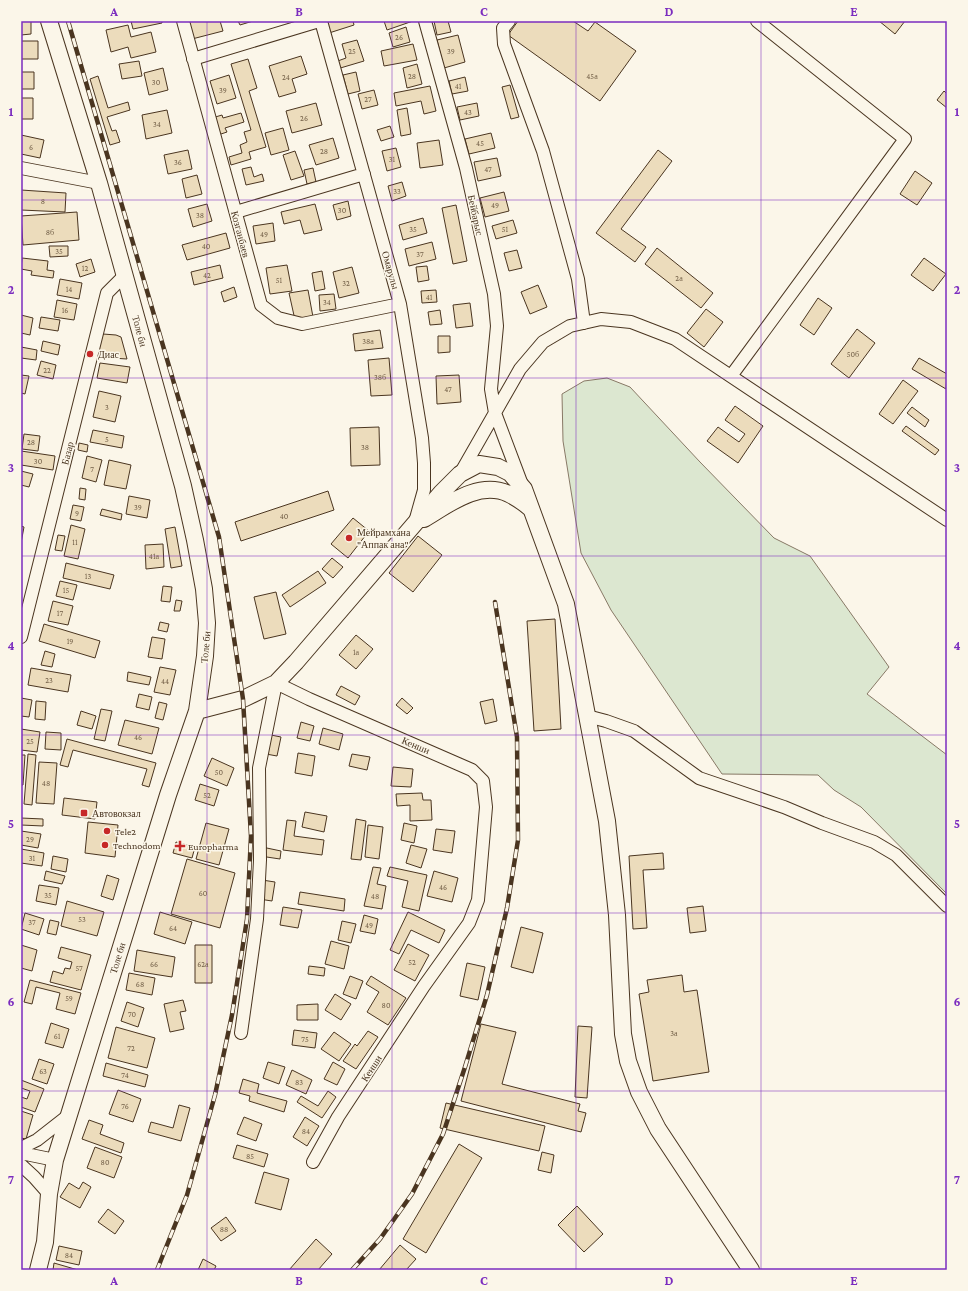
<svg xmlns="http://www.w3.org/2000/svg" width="968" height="1291" font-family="'Crimson Pro',serif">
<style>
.green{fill:#dce7d0;stroke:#887966}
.building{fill:#ecdcbc;stroke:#4a3520}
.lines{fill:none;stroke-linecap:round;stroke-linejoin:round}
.street-casing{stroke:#4a3520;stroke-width:14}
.secondary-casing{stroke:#4a3520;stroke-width:18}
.street{stroke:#fbf6e9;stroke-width:12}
.secondary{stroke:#fbf6e9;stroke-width:16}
.rail-casing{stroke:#4a3520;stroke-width:4.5}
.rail{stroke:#fbf6e9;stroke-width:3;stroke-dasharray:9;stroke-linecap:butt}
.grid{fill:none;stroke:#7b2cbf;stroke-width:1;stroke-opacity:0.55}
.poi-dot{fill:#c62828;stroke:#fbf6e9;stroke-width:1.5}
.labels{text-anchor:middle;stroke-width:3;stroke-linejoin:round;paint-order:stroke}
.number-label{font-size:8px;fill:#725f47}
.street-label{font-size:10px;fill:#4a3520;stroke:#fbf6e9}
.poi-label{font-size:10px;fill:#4a3520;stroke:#fbf6e9;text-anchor:start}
.neatline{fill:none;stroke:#7b2cbf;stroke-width:1.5}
.grid-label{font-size:13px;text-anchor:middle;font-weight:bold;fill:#7b2cbf}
</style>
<rect width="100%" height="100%" fill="#fbf6e9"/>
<!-- green -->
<path class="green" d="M607 378 630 387 700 462 774 538 810 556 889 667 867 694 947 755V894L861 807 834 790 818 775 722 774 611 610 581 553 563 441 562 394 584 381Z"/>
<!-- building -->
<path class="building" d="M21 21H31V34L21 35Z
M131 21H162V23L133 29Z
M188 21H220L223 31 192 39Z
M238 21H253L240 25Z
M325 21H353L354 25 329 33Z
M384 21H413L387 30Z
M434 21H448L451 32 437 35Z
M518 21H573L588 31 595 22 636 51 600 101 508 35Z
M879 21H905L895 34Z
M128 25 131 37 151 32 156 52 131 58 128 47 111 52 106 30Z
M406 27 410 42 393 47 389 33Z
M458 35 465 62 444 68 437 40Z
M357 40 364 61 337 69 335 62 346 58 342 44Z
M21 41H38V59H21Z
M413 44 417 60 384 66 381 51Z
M301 56 307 74 292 79 296 92 279 97 269 66Z
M248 59 257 88 249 91 266 147 249 152 251 159 231 165 229 157 242 153 240 145 247 142 244 132 251 130 231 64Z
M139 61 142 76 122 79 119 64Z
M417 64 422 84 407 88 403 68Z
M163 68 168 90 149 95 144 73Z
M21 72H34V89H21Z
M356 72 360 91 348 94 343 75Z
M229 75 236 98 217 104 210 81Z
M98 76 108 108 128 102 130 110 107 117 112 131 116 130 120 142 110 145 90 79Z
M465 77 468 91 452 94 449 81Z
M510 85 519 117 511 119 502 87Z
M430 86 436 111 424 114 421 101 396 106 394 93Z
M374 90 378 105 362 109 358 94Z
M944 91 947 94V108L937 100Z
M21 98H33V119H21Z
M316 103 322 125 292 133 286 111Z
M477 103 479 116 460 120 457 107Z
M407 108 411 134 401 136 397 110Z
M167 110 172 133 146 139 142 115Z
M241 113 244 122 225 128 227 132 218 135 212 118 222 115 223 118Z
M390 126 394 137 381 141 377 130Z
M283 128 289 150 271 155 265 133Z
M491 133 495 148 469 154 465 139Z
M21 135 44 140 40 158 21 154Z
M333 138 339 158 316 165 309 145Z
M439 140 443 165 420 168 417 143Z
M396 148 401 167 387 171 382 151Z
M188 150 192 169 168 174 164 155Z
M658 150 672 161 621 229 646 247 635 262 596 233Z
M295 151 304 176 291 180 283 155Z
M497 158 501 176 478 181 474 162Z
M251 167 254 177 262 174 264 181 246 185 242 169Z
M313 168 316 182 307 184 304 170Z
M915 171 932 183 917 205 900 194Z
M197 175 202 194 186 198 182 179Z
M402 182 406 196 392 201 388 186Z
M21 190 66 193 65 212 21 210Z
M504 192 509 211 485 217 480 198Z
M348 201 351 216 337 220 333 205Z
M207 204 212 221 193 227 188 209Z
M315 204 322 230 304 234 300 220 284 224 281 212Z
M456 205 467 261 453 264 442 208Z
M77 212 79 240 23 245 21 216Z
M423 218 427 233 403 240 399 225Z
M513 220 517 233 496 239 492 226Z
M273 223 275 241 256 244 253 226Z
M226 233 230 248 187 260 182 245Z
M432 242 436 259 409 266 405 249Z
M49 246H68V256L50 257Z
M657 248 713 293 701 308 645 264Z
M517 250 522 268 509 271 504 253Z
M22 258 48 261 47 270 54 271 53 278 31 275 32 271 21 269Z
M924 258 946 274 933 291 911 275Z
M91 259 95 272 80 277 76 264Z
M220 265 223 278 194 285 191 272Z
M287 265 292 291 270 294 266 268Z
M427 266 429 280 418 282 416 267Z
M352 267 359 293 339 298 333 272Z
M322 271 325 289 315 291 312 273Z
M60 279 82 283 79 299 57 295Z
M538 285 547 307 530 314 521 292Z
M234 287 237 297 224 302 221 292Z
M308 290 313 317 295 320 289 293Z
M436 290 437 302 422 303 421 291Z
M334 294 336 309 320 311 319 295Z
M818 298 832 308 814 335 800 325Z
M57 300 77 304 74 320 54 317Z
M470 303 473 326 456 328 453 305Z
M706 309 723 322 704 347 687 333Z
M440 310 442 324 430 325 428 312Z
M21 315 33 318 30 335 21 333Z
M41 317 60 320 58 331 39 328Z
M857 329 875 343 849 378 831 364Z
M380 330 383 348 355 351 353 334Z
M103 334 116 335 121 337 127 359 96 357Z
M438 336H450V352L438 353Z
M43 341 60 345 58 355 41 351Z
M21 347 37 350 36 360 21 358Z
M389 358 392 395 371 396 368 360Z
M919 358 947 374 946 389 912 369Z
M41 361 56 365 53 379 37 375Z
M100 363 130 367 127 383 97 378Z
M21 375 29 376 25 394 21 393Z
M459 375 461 402 437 404 436 376Z
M903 380 918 391 893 424 879 414Z
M99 391 121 396 115 422 93 417Z
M735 406 763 426 738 463 707 441 718 427 739 442 745 434 725 420Z
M912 407 929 420 925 427 907 413Z
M906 426 939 450 935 455 902 431Z
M379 427 380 465 351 466 350 428Z
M93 430 124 436 122 448 90 442Z
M24 434 40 436 38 451 22 449Z
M79 443 88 445 87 452 78 450Z
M21 451 55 456 53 470 21 465Z
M87 456 102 460 96 482 82 478Z
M109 460 131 465 126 489 104 485Z
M21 471 33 474 29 487 21 485Z
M80 488 86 489 85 500 79 499Z
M328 491 334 510 241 541 235 522Z
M129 496 150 500 147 518 126 514Z
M73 505 84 507 81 521 70 519Z
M102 509 122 514 121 520 100 515Z
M353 518 369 531 348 558 331 544Z
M71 525 85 529 78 559 64 556Z
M21 526 24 527 21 543Z
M175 527 182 566 171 568 165 529Z
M58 535 65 536 62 551 55 550Z
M418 536 442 555 413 592 389 573Z
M163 544 164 567 146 569 145 545Z
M332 558 343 567 333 578 322 569Z
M66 563 114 575 110 589 63 578Z
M318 571 326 583 290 607 282 595Z
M60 581 77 585 73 600 56 596Z
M163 586 172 587 170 602 161 601Z
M276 592 286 634 264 639 254 597Z
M176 600 182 601 180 611H174Z
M53 601 73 606 68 625 48 621Z
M555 619 561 729 534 731 527 621Z
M160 622 169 624 167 632 158 630Z
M44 624 100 641 95 658 39 641Z
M356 635 373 649 356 669 339 655Z
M152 637 165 639 162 659 148 657Z
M45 651 55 654 52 667 41 665Z
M160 667 176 670 170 695 154 692Z
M31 668 71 675 68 692 28 685Z
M128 672 151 677 149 685 127 681Z
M341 686 360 696 355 705 336 695Z
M139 694 152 697 149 710 136 707Z
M21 698 32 700 29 717 21 716Z
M402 698 413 708 407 714 396 705Z
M493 699 497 721 485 724 480 702Z
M36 701 46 702 45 720 35 719Z
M159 702 167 704 163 720 155 718Z
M101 709 112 711 105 741 94 739Z
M81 711 96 716 92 729 77 725Z
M125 720 159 728 152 754 118 745Z
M301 722 314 726 310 741 297 738Z
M323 728 343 734 339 750 319 744Z
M21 729 40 732 37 752 21 750Z
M46 732 61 733V750L45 749Z
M271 735 281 737 277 756 266 754Z
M67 739 156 763 149 787 142 785 147 769 73 750 68 767 60 765Z
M298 753 315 756 312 776 295 773Z
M28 754 36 755 32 805 24 804Z
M352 754 370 757 367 770 349 766Z
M21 755H25L23 785H21Z
M212 758 234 768 227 786 204 776Z
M39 762 57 763 54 804 36 803Z
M393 767 413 769 411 787 391 786Z
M200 784 219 790 214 806 195 800Z
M422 793 423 800H431L432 820 410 821V805L397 806 396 794Z
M64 798 97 802 95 819 62 815Z
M305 812 327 816 324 832 302 827Z
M21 818 43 819V826L21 825Z
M356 819 366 821 361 860 351 859Z
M287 820 296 821 294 836 324 840 322 855 283 850Z
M88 822 118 825 115 857 85 853Z
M206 823 229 829 219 865 196 859Z
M404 823 417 826 414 843 401 840Z
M368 825 383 827 379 859 365 857Z
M436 829 455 831 452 853 433 850Z
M21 831 41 834 38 848 21 845Z
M176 842 195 847 192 858 173 853Z
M411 845 427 849 421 868 406 863Z
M262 847 281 851 280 859 260 856Z
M21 849 44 853 42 866 21 863Z
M663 853 664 869 643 870 647 928 633 929 629 856Z
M53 856 68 859 66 872 51 869Z
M187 859 235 873 220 928 171 914Z
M373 867 381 868 377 884 386 886 382 909 364 906Z
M390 867 427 875 419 911 402 907 408 881 387 876Z
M46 871 65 876 62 884 44 880Z
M434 871 458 878 452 902 427 896Z
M107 875 119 879 113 900 101 896Z
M262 880 275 882 272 901 259 899Z
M39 885 59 888 56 905 36 901Z
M300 892 345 899 344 911 298 904Z
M67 901 104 912 97 936 61 926Z
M703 906 706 931 690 933 687 908Z
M283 907 302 910 298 928 280 925Z
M160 912 192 922 185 944 154 934Z
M408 912 445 930 439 943 411 930 399 954 390 950Z
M25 913 44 919 39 935 21 929Z
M364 915 378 919 375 934 360 931Z
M50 920 59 922 56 935 47 933Z
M342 921 356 924 351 943 338 940Z
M521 927 543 933 533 973 511 967Z
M331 941 349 946 344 969 325 964Z
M408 944 429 955 415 981 394 970Z
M21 945 37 950 32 971 21 968Z
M195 945H212V983H195Z
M61 947 91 955 81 990 50 982 53 971 63 974 65 968 70 969 72 962 58 958Z
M137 950 175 957 172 977 134 971Z
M467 963 485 967 478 1000 460 996Z
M309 966 325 968 324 976 308 974Z
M129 973 155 978 152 995 126 990Z
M682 975 684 992 697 990 709 1072 653 1081 639 994 649 992 647 980Z
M350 976 363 981 356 999 343 994Z
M371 976 406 998 388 1025 367 1012 379 992 366 984Z
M30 980 81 993 75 1014 56 1009 60 993 36 987 32 1004 24 1002Z
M335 994 351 1004 341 1020 325 1010Z
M183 1000 186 1011 180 1012 184 1029 170 1032 164 1004Z
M127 1002 144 1008 138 1027 121 1021Z
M318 1004V1020H297V1005Z
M51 1023 69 1029 63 1048 45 1043Z
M481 1024 516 1032 502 1084 580 1104 578 1111 586 1113 581 1132 461 1101Z
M578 1026 592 1027 587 1098 575 1097Z
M116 1027 155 1038 147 1068 108 1058Z
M294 1030 317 1033 315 1048 292 1045Z
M368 1031 378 1037 356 1069 343 1061 355 1044 357 1046Z
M334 1032 351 1044 339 1061 321 1049Z
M39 1059 54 1064 47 1084 32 1079Z
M268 1062 285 1067 279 1084 263 1078Z
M333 1062 345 1069 337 1085 324 1079Z
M106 1063 148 1075 145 1087 103 1076Z
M292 1070 312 1080 306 1094 286 1085Z
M243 1079 259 1084 257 1093 287 1101 284 1112 249 1101 250 1096 239 1093Z
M21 1080 44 1089 35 1112 21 1107V1097L27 1099 30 1091 21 1088Z
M118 1090 141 1099 133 1122 109 1114Z
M328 1091 336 1097 322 1118 297 1102 301 1096 318 1106Z
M446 1103 545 1126 539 1151 440 1128Z
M179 1105 190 1108 181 1141 148 1132 151 1122 173 1128Z
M21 1111 33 1115 26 1139 21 1138Z
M244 1117 262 1124 256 1141 237 1134Z
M305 1117 319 1126 307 1146 293 1137Z
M89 1120 103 1125 100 1134 124 1143 121 1153 82 1139Z
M459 1144 482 1158 426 1253 403 1239Z
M237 1145 268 1154 264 1167 233 1158Z
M95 1147 122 1157 114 1178 87 1168Z
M542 1152 554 1155 551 1173 538 1170Z
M264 1172 289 1179 281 1210 255 1203Z
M83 1182 91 1187 80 1208 60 1197 69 1183 79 1189Z
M577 1206 603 1234 584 1252 558 1225Z
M108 1209 124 1221 115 1234 98 1222Z
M226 1217 236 1231 221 1241 211 1228Z
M316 1239 332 1254 318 1270H289Z
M400 1245 416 1259 406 1270H379Z
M59 1246 82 1251 79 1265 56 1260Z
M203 1259 216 1266 214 1270H198Z
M54 1263 78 1270H53Z"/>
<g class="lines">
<defs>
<path id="street" d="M183 21 261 305 278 318 302 324 400 304
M321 21 400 304 422 438 424 463V490L415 522
M425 21 466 168 494 294 497 326 491 389 495 413 521 482
M509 21 503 28 504 44 543 151 578 279 584 323
M193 59 319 21
M21 168 99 183
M236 212 364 174
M731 376 905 139 757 21
M460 474 520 369 543 342 570 326 601 319 631 322 675 339 947 520
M21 637 107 293 125 275
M587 716 606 721 634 731 699 778 784 807 822 823 874 842 896 855 947 906
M241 1033 257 919 260 860 259 768 276 683 309 699 472 770 483 781 486 807 478 900 469 923 424 986 338 1117 313 1162
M21 1148 37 1140 69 1115
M21 1153 55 1160
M21 1165 34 1177 49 1194"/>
<path id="secondary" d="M424 519C449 504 479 480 509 494 517 498 524 503 530 508
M197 711 243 699 276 683 296 662 441 493 460 474 479 464 498 467 510 473 524 489 566 604 607 821 617 915 623 1034 628 1061 639 1092 658 1129 751 1270
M38 1270 45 1242 49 1194 55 1160 168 795 197 711 205 656 207 623 204 589 195 540 183 486 99 183 49 21"/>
</defs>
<!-- street casing -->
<use href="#street" class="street-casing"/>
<!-- secondary casing -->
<use href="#secondary" class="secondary-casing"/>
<!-- street -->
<use href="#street" class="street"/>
<!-- secondary -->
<use href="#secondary" class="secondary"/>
<defs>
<path id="rail" d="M68 21 219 537 243 699 251 836 247 919 232 1015 215 1095 187 1195 157 1270
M352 1270 380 1239 412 1194 443 1134 465 1067 487 995 507 908 518 840 517 737 495 602"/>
</defs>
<!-- rail casing -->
<use href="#rail" class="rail-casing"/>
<!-- rail -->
<use href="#rail" class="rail"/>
</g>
<!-- grid -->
<path class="grid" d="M207 21V1270M392 21V1270M576 21V1270M761 21V1270M21 200H947M21 378H947M21 556H947M21 735H947M21 913H947M21 1091H947"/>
<!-- markers -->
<g class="poi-dot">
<circle cx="90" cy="354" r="4"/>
<circle cx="349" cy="538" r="4"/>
<rect x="80" y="809" width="8" height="8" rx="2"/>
<circle cx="107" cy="831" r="4"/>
<circle cx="105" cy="845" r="4"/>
<path d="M178 840h4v4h4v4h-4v4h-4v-4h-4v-4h4z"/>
</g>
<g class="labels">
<!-- number labels -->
<g class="number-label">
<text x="399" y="40">26</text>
<text x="352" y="54">25</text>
<text x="451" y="54">39</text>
<text x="412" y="79">28</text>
<text x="592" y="79">45а</text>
<text x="286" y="80">24</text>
<text x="156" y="85">30</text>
<text x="458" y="89">41</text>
<text x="223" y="93">39</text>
<text x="368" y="102">27</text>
<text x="468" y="115">43</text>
<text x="304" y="121">26</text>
<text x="157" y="127">34</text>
<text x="480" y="146">45</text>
<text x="31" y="150">6</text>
<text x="324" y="154">28</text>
<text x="392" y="162">31</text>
<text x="178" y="165">36</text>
<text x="488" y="172">47</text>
<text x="397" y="194">33</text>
<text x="43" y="204">8</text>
<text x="495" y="208">49</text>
<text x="342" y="213">30</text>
<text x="200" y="218">38</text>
<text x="413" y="232">35</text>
<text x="505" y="232">51</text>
<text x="50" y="235">8б</text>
<text x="264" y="237">49</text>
<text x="206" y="249">40</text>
<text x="59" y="254">35</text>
<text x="420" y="257">37</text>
<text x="85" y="271">12</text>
<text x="207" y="278">42</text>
<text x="679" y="281">2а</text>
<text x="279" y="283">51</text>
<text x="346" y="286">32</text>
<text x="69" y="292">14</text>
<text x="429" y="300">41</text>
<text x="327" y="305">34</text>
<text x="65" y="313">16</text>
<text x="368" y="344">38а</text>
<text x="853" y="357">50б</text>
<text x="47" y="373">22</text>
<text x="380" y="380">38б</text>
<text x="448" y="392">47</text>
<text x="107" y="410">3</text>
<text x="107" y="442">5</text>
<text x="31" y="445">28</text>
<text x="365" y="450">38</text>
<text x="38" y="464">30</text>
<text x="92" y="472">7</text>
<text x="138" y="510">39</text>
<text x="77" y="516">9</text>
<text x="284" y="519">40</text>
<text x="75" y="545">11</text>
<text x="154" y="559">41а</text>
<text x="88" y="579">13</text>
<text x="66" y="593">15</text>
<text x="60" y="616">17</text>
<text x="70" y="644">19</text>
<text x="356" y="655">1а</text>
<text x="49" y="683">23</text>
<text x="165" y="684">44</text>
<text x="138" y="740">46</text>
<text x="30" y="744">25</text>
<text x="219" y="775">50</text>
<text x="46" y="786">48</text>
<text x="207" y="798">52</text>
<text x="30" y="842">29</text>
<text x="32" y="861">31</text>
<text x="443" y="890">46</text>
<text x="203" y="896">60</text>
<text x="48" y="898">35</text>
<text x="375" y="899">48</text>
<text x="82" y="922">53</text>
<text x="32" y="925">37</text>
<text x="369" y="928">49</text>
<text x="173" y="931">64</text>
<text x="412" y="965">52</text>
<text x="154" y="967">66</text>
<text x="203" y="967">62а</text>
<text x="79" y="971">57</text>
<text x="140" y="987">68</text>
<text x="69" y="1001">59</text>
<text x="386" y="1008">80</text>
<text x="132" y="1017">70</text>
<text x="674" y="1036">3а</text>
<text x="57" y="1039">61</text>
<text x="305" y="1042">75</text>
<text x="131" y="1051">72</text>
<text x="43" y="1074">63</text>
<text x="125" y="1078">74</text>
<text x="299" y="1085">83</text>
<text x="125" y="1109">76</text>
<text x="306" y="1134">84</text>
<text x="250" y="1159">85</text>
<text x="105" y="1165">80</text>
<text x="224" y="1232">88</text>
<text x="69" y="1258">84</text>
</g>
<!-- street labels -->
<g class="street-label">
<text transform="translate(476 215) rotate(78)" y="4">Бейбарыс</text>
<text transform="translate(241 234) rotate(75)" y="4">Козганбаев</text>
<text transform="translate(391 270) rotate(74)" y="4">Омарулы</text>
<text transform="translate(140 331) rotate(75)" y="4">Толе би</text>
<text transform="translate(67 453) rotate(-76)" y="4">Базар</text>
<text transform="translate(205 647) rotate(-85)" y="4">Толе би</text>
<text transform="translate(416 745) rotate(23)" y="4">Кенши</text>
<text transform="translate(117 958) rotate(-73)" y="4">Толе би</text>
<text transform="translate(371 1068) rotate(-57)" y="4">Кенши</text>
</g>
<!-- poi labels -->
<g class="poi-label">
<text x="98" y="358">Диас</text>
<text x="357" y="536">Мейрамхана<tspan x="357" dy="12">"Аппак ана"</tspan></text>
<text x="92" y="817">Автовокзал</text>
<text x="115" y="835">Tele2</text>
<text x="113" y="849">Technodom</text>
<text x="188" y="850">Europharma</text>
</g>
</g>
<!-- border -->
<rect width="968" height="1291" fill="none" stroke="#fbf6e9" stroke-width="44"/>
<rect x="22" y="22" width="924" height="1247" class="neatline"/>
<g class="grid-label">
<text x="114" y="16">A</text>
<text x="299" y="16">B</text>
<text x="484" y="16">C</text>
<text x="669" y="16">D</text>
<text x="854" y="16">E</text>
<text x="11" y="116">1</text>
<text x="957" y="116">1</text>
<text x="11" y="294">2</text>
<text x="957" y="294">2</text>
<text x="11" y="472">3</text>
<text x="957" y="472">3</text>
<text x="11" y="650">4</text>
<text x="957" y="650">4</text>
<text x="11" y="828">5</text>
<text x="957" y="828">5</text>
<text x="11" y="1006">6</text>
<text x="957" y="1006">6</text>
<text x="11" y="1184">7</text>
<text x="957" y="1184">7</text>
<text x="114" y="1285">A</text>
<text x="299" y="1285">B</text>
<text x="484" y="1285">C</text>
<text x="669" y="1285">D</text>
<text x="854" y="1285">E</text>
</g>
</svg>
